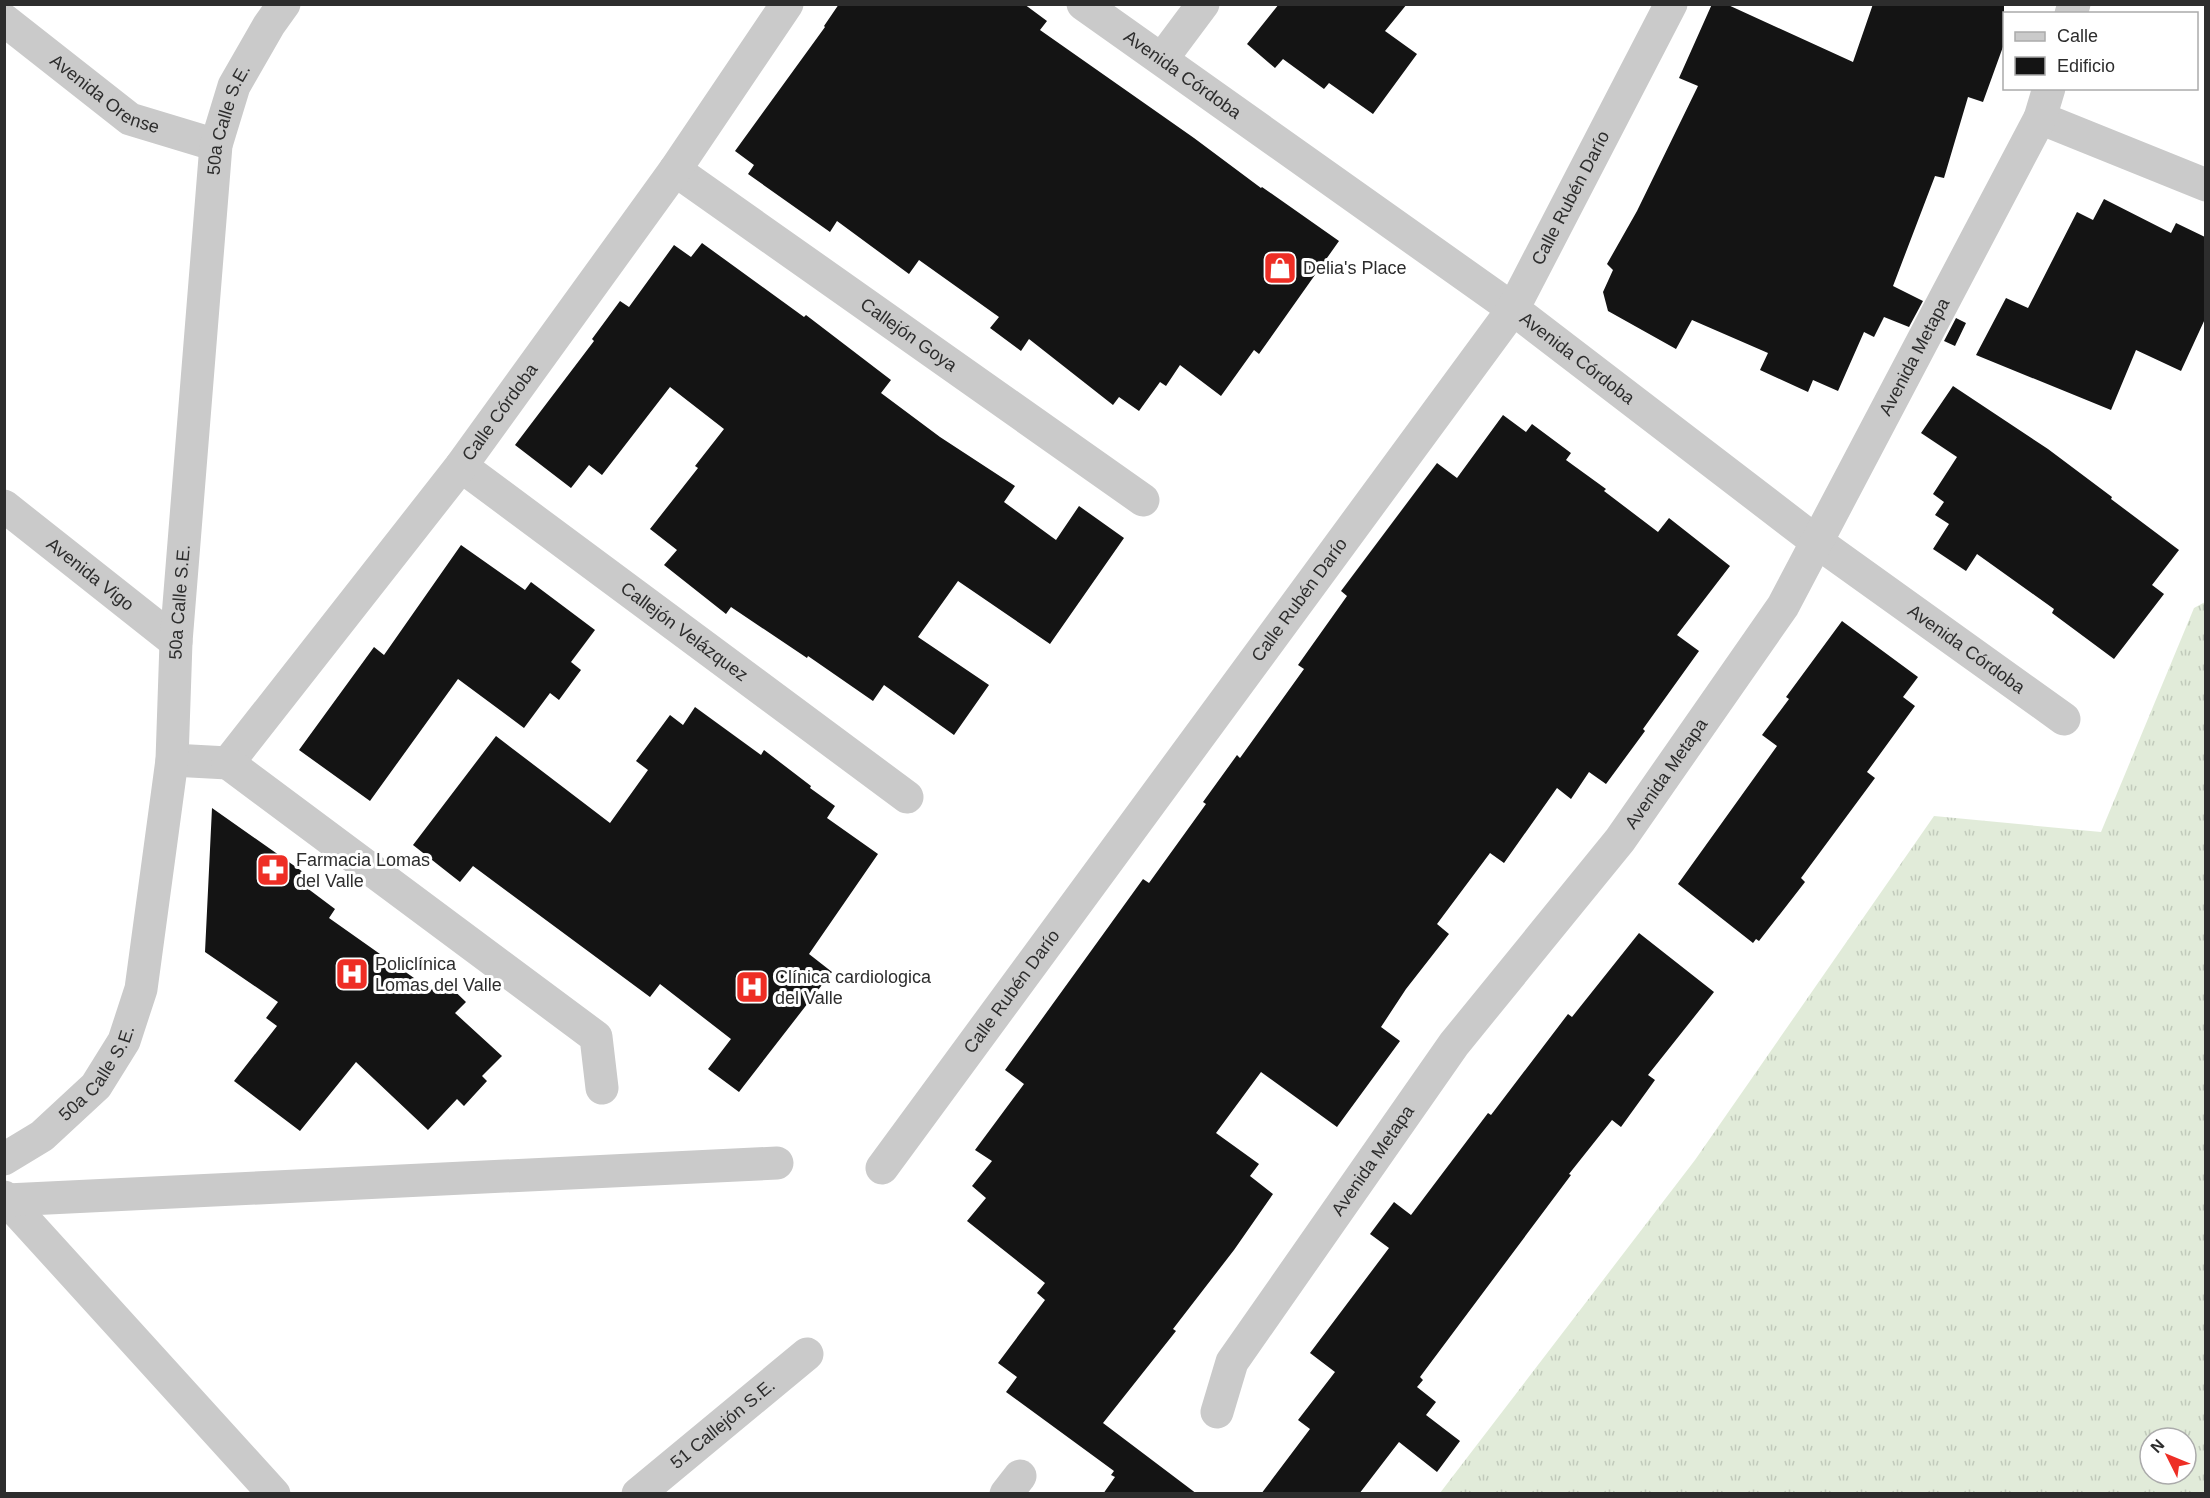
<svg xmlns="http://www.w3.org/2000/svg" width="2210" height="1498" font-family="Helvetica,sans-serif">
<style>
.grass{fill:url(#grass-tufts);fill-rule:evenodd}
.building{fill:#141414}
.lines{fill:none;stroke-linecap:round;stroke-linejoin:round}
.minor{stroke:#cacaca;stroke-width:33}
.labels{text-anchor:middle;stroke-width:6;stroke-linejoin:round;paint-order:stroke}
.street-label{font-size:18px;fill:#2d2d2d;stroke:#fff}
.poi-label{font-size:18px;fill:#2d2d2d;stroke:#fff;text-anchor:start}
</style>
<defs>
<pattern id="grass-tufts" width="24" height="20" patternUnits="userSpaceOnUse" patternTransform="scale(1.5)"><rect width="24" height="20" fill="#e1ebd9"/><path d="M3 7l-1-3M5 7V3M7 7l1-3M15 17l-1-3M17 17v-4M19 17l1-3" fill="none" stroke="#c1cabb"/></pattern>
</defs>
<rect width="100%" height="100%" fill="#fff"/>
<!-- grass -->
<path class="grass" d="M2205 602V1493H1440L1695 1160 1934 816 2101 832 2194 608ZM2150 1438H2186V1474H2150Z"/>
<!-- building -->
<path class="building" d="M839 4H1024L1047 21 1040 30 1194 138 1261 188 1262 187 1339 241 1259 354 1254 350 1221 396 1180 365 1166 386 1160 382 1139 411 1119 397 1113 405 1029 339 1021 351 990 328 999 317 919 260 909 274 837 221 830 232 748 174 754 165 735 151 825 27 824 26Z
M1279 4H1407L1385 31 1417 54 1373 114 1329 83 1324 89 1283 59 1275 68 1247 44Z
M1712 4H1726L1853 62 1873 4H2004V44L1983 102 1968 97 1944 178 1935 176 1893 286 1923 301 1909 327 1884 317 1874 337 1864 332 1838 391 1813 380 1808 392 1760 370 1768 353 1692 320 1676 349 1608 311 1603 292 1613 270 1607 264 1637 211 1698 86 1679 78Z
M2104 199 2171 233 2176 223 2205 237V319L2181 371 2136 350 2111 410 1976 355 2006 298 2028 308 2077 212 2093 220Z
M702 243 804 317 806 315 891 380 881 393 940 437 1015 486 1004 502 1056 540 1079 506 1124 538 1050 644 958 581 918 637 989 685 954 735 884 685 873 701 808 656 807 658 731 607 726 614 664 565 677 550 650 529 698 468 695 466 724 429 670 387 602 475 589 465 571 488 515 445 594 341 592 339 620 301 629 307 674 245 691 257Z
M1956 318 1966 323 1955 346 1944 341Z
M1953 386 2048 449 2112 497 2111 499 2179 550 2152 585 2164 594 2114 659 2052 613 2054 609 1977 554 1966 571 1933 549 1949 524 1935 515 1944 502 1933 494 1957 457 1921 433Z
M1503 415 1526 432 1532 424 1571 453 1566 460 1606 489 1604 491 1658 532 1669 518 1730 566 1677 635 1699 651 1643 729 1645 731 1606 784 1589 772 1571 799 1557 788 1504 863 1490 853 1437 924 1449 934 1406 989 1381 1027 1400 1041 1337 1127 1261 1072 1216 1133 1259 1164 1250 1176 1273 1194 1234 1250 1173 1329 1176 1331 1103 1423 1197 1494H1103L1115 1477 1111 1475 1114 1471 1006 1392 1017 1377 998 1363 1045 1300 1037 1293 1045 1283 967 1221 986 1198 972 1186 992 1161 975 1150 1024 1084 1005 1070 1143 879 1149 883 1206 804 1203 802 1237 755 1240 758 1304 669 1298 665 1347 596 1341 591 1437 463 1457 478Z
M461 545 525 590 531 582 595 630 571 662 581 670 559 700 550 693 524 728 458 679 370 801 299 750 374 647 384 655Z
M1842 621 1918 677 1903 697 1915 706 1867 772 1875 778 1801 878 1805 882 1759 941 1756 939 1753 943 1678 884 1777 746 1762 735 1789 699 1786 697Z
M695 707 761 755 764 750 811 786 810 788 835 806 827 818 878 854 809 954 832 972 739 1092 708 1069 731 1039 660 984 650 997 473 866 460 882 413 845 496 736 610 823 648 770 636 761 670 715 683 725Z
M212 808 313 879 307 888 335 909 329 918 431 990 442 979 466 1002 455 1013 502 1056 482 1076 487 1081 464 1106 457 1099 428 1130 356 1062 300 1131 234 1081 277 1026 266 1018 278 1002 205 952Z
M1639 933 1714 992 1648 1075 1655 1080 1621 1127 1612 1120 1569 1174 1571 1175 1420 1377 1423 1380 1417 1387 1436 1402 1426 1415 1460 1441 1437 1472 1399 1442 1359 1494H1261L1310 1429 1298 1420 1335 1372 1310 1353 1389 1248 1370 1234 1394 1202 1411 1215 1488 1113 1491 1115 1568 1014 1572 1017Z"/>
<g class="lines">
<!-- minor -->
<g class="minor">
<path id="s1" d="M1083 4 1513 309 1817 542 2064 719"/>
<path d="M2071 14 2074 4"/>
<path id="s2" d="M4 20 130 119 216 145"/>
<path d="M1162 59 1203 4"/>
<path d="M2040 118 2206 185"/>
<path id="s3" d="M675 170 1143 500"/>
<path id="s4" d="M461 466 907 797"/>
<path id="s5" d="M4 506 176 642"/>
<path id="s6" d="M172 760 228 763 461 466 675 170 787 4"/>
<path d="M228 763 596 1037 602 1088"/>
<path id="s7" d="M4 1159 42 1136 96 1086 124 1041 141 989 172 760 176 642 216 145 234 86 269 25 284 4"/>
<path id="s8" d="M882 1168 1513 309 1671 4"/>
<path d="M4 1197 274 1494"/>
<path d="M7 1200 777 1163"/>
<path id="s9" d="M1217 1412 1232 1362 1454 1044 1620 840 1783 606 2040 118 2049 88"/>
<path id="s10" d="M638 1494 807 1354"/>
<path d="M1006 1494 1020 1476"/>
</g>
</g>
<!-- icons -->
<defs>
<symbol id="shop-square" viewBox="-11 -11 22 22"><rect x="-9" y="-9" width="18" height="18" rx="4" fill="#ee2e25" stroke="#fff"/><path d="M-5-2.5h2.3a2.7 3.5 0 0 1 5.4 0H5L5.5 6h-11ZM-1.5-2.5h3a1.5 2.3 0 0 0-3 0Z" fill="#fff"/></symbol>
<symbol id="pharmacy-square" viewBox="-11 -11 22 22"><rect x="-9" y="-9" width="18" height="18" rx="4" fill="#ee2e25" stroke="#fff"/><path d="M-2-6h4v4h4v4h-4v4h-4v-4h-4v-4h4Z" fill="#fff"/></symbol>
<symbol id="hospital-square" viewBox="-11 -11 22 22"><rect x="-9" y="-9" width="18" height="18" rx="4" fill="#ee2e25" stroke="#fff"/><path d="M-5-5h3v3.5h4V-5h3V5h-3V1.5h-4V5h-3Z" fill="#fff"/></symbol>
</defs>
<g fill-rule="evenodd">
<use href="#shop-square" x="1261" y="249" width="38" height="38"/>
<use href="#pharmacy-square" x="254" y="851" width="38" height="38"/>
<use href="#hospital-square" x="333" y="955" width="38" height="38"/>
<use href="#hospital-square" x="733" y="968" width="38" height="38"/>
</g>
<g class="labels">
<!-- street labels -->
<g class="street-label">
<text dy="6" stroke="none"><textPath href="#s1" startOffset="122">Avenida Córdoba</textPath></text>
<text dy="6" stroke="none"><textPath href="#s2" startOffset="126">Avenida Orense</textPath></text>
<text dy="6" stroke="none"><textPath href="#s7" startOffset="1101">50a Calle S.E.</textPath></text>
<text dy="6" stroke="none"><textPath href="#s8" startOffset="1191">Calle Rubén Darío</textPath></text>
<text dy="6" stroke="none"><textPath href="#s3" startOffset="286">Callejón Goya</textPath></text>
<text dy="6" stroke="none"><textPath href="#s9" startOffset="1270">Avenida Metapa</textPath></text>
<text dy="6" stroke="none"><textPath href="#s1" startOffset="608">Avenida Córdoba</textPath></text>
<text dy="6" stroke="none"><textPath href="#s6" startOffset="500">Calle Córdoba</textPath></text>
<text dy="6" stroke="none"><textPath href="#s5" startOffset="110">Avenida Vigo</textPath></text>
<text dy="6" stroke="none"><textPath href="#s8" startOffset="705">Calle Rubén Darío</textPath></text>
<text dy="6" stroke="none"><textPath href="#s7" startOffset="615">50a Calle S.E.</textPath></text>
<text dy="6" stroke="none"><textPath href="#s4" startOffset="278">Callejón Velázquez</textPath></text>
<text dy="6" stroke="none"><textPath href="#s1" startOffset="1094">Avenida Córdoba</textPath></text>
<text dy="6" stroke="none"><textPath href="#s9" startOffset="784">Avenida Metapa</textPath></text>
<text dy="6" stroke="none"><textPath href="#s8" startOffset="219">Calle Rubén Darío</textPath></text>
<text dy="6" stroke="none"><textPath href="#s7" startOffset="129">50a Calle S.E.</textPath></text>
<text dy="6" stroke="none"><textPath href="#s9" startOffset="298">Avenida Metapa</textPath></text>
<text dy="6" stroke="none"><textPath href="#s10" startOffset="110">51 Callejón S.E.</textPath></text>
</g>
<!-- poi labels -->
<g class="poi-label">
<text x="1303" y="274">Delia's Place</text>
<text x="296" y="866">Farmacia Lomas<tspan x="296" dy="21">del Valle</tspan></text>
<text x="375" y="970">Policlínica<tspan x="375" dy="21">Lomas del Valle</tspan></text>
<text x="775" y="983">Clínica cardiologica<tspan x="775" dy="21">del Valle</tspan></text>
</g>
</g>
<!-- border -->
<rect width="2210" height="1498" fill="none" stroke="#2d2d2d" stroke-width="12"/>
<!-- legend -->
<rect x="2003" y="12" width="195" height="78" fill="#ffffff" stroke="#ababab" stroke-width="1.5"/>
<rect x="2015" y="32" width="30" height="9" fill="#cacaca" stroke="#ababab" stroke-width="1.5"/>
<text x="2057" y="42" font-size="18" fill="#2d2d2d">Calle</text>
<rect x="2015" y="57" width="30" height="18" fill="#141414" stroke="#ababab" stroke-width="1.5"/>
<text x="2057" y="72" font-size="18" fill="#2d2d2d">Edificio</text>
<!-- north arrow -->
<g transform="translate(2168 1456) rotate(313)"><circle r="28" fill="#ffffff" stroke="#ababab" stroke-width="1.5"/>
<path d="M0-4.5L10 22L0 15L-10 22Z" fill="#ee2e25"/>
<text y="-9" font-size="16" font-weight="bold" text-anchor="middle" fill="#2d2d2d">N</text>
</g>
</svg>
